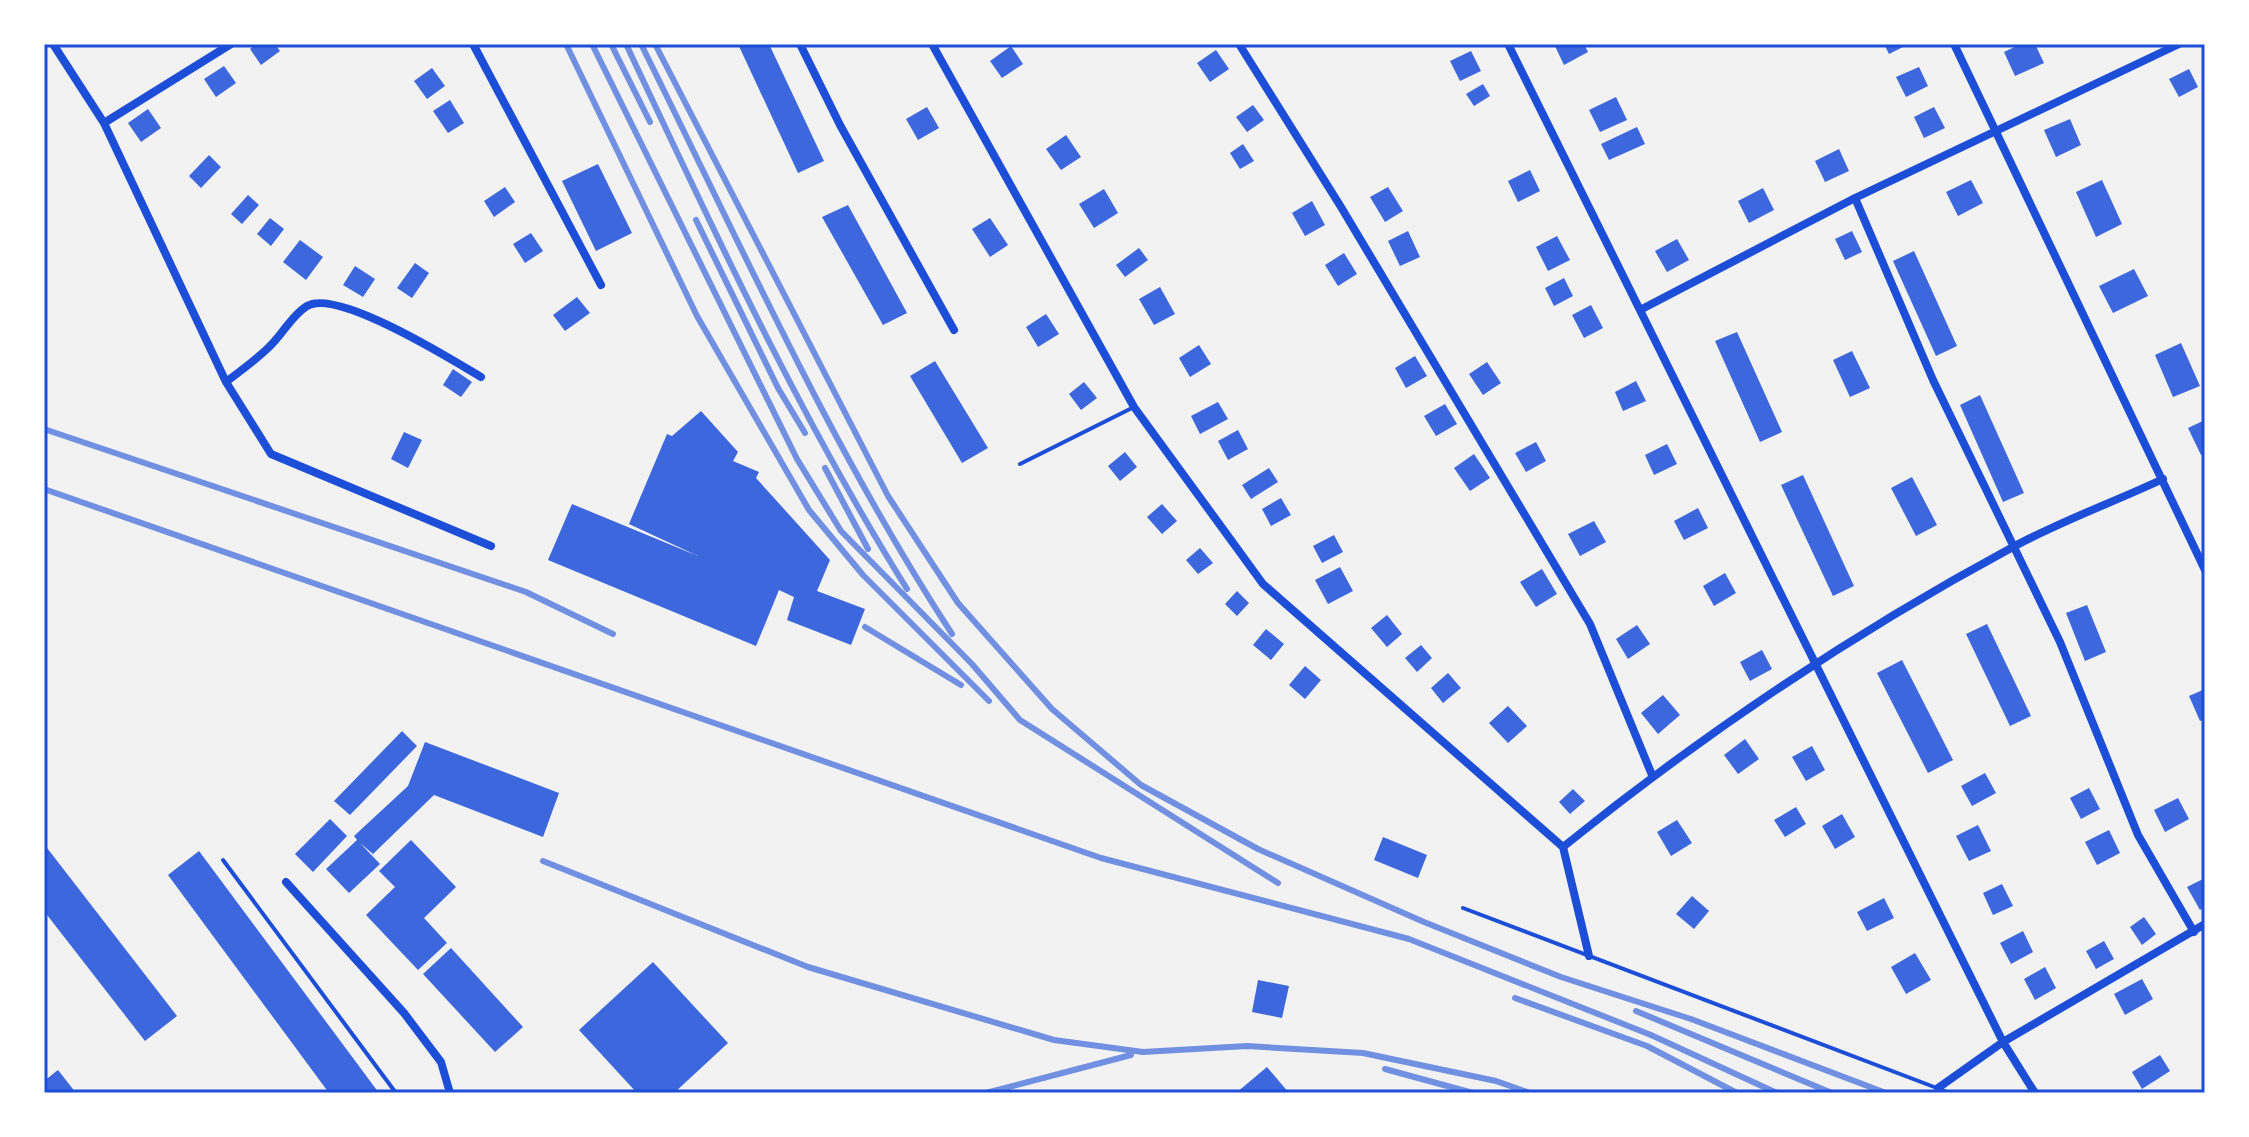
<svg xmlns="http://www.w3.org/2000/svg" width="2249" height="1137" font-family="Montserrat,sans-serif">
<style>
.building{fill:#3d67dc}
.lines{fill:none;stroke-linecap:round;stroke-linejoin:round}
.service{stroke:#1d4ed8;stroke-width:4}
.minor{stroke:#1d4ed8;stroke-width:8}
.rail{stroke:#7290e2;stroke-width:6}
.neatline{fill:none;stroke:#1d4ed8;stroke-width:3}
</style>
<rect width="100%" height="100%" fill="#f2f2f2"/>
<!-- building -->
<path class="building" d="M256 44H275L280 51 261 65 250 49Z
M738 44H769L824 161 798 173Z
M1554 44H1584L1588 52 1564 65Z
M1884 44H1909L1889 54Z
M2021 44H2035L2044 63 2015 76 2004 52Z
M1011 46 1023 64 1002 78 990 61Z
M1216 50 1229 69 1210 82 1197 63Z
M1471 51 1481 71 1460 81 1450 61Z
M224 66 236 83 216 97 204 79Z
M1919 67 1928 86 1906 97 1896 77Z
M432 68 445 86 427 99 414 81Z
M2189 69 2198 87 2179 97 2169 79Z
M1483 84 1490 96 1474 106 1466 94Z
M1616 97 1627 120 1600 132 1589 110Z
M450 100 464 123 448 133 433 111Z
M1253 105 1264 120 1247 132 1236 117Z
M927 107 939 128 918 140 906 119Z
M1934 107 1945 128 1924 138 1914 117Z
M148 109 161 128 141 142 128 123Z
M2070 119 2081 145 2056 157 2044 130Z
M1637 127 1645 144 1609 160 1601 144Z
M1066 135 1081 157 1061 170 1046 149Z
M1243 144 1254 161 1240 169 1230 153Z
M1839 149 1849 171 1825 182 1815 161Z
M209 155 221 167 201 188 189 176Z
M598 164 632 233 596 251 562 181Z
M1530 170 1540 191 1518 202 1508 181Z
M1971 180 1983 203 1958 216 1946 192Z
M2102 180 2122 224 2096 237 2076 192Z
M505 187 515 202 494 217 484 201Z
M1388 187 1403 211 1385 222 1370 197Z
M1763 188 1774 210 1749 223 1738 201Z
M1104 189 1118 213 1094 228 1079 204Z
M248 195 259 205 242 224 231 214Z
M1312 201 1325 225 1305 236 1292 213Z
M848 205 907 313 883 325 822 217Z
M270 218 284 229 271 246 257 234Z
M990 218 1008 245 990 257 972 229Z
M1408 231 1420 257 1400 266 1388 241Z
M1852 231 1862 252 1845 260 1835 239Z
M531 233 543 251 525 263 513 244Z
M1557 236 1570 260 1548 271 1536 247Z
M1677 239 1689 260 1667 272 1655 251Z
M300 240 323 257 306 280 283 262Z
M1139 248 1148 260 1125 277 1116 265Z
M1914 251 1957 346 1936 356 1893 261Z
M1344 253 1357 274 1338 286 1325 265Z
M415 263 429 273 412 298 397 288Z
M355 266 375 279 363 297 343 285Z
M2134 269 2148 296 2113 313 2099 286Z
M1564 278 1573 296 1554 306 1545 288Z
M1160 287 1175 314 1154 325 1139 299Z
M577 297 590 313 565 331 553 315Z
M1591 305 1603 328 1584 338 1572 315Z
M1046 314 1059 334 1038 347 1026 327Z
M1737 332 1782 432 1760 442 1715 341Z
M2181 343 2200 386 2173 397 2155 355Z
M1199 345 1211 364 1190 377 1179 358Z
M1852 351 1870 388 1850 397 1833 360Z
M1415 356 1427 376 1406 388 1395 368Z
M935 361 988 448 962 463 910 376Z
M1487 362 1501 383 1483 395 1469 374Z
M453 369 472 382 461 397 443 385Z
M1636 381 1646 401 1623 411 1615 392Z
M1084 382 1097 398 1081 410 1069 394Z
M1980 395 2024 493 2003 502 1960 405Z
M1218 402 1228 419 1200 434 1191 416Z
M1445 404 1457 424 1436 436 1424 416Z
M701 411 738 452 733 461 759 472 756 478 830 560 817 591 865 609 851 645 787 620 794 597 779 590 756 646 548 560 572 504 698 556 629 524 667 434 672 436Z
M2205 420V454L2201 455 2188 428Z
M1238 430 1248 449 1228 460 1218 441Z
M404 432 422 440 408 468 391 459Z
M1536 442 1546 461 1526 472 1515 453Z
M1667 444 1677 464 1654 475 1645 455Z
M1125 452 1137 467 1120 481 1108 466Z
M1474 454 1490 478 1470 491 1454 468Z
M1269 468 1278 482 1251 499 1242 485Z
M1803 475 1854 586 1833 596 1781 485Z
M1912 477 1937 525 1916 536 1891 488Z
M1281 498 1291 515 1271 526 1262 509Z
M1162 504 1177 521 1162 534 1147 517Z
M1698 508 1708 528 1684 540 1674 521Z
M1594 521 1606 542 1580 556 1568 534Z
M1334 535 1343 552 1322 563 1313 546Z
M1200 548 1213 563 1198 574 1186 560Z
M1340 567 1353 591 1328 604 1315 580Z
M1542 569 1557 594 1536 607 1520 582Z
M1725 573 1736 593 1714 606 1703 586Z
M1237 591 1249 603 1237 616 1225 604Z
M2087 605 2106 652 2085 661 2066 613Z
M1387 615 1402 634 1387 647 1371 628Z
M1987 624 2031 716 2010 726 1966 634Z
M1637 625 1650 644 1628 659 1616 639Z
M1266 629 1284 644 1271 660 1253 645Z
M1421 645 1432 658 1417 672 1405 658Z
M1762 650 1772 669 1750 681 1740 662Z
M1902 660 1953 760 1928 773 1877 673Z
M1305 666 1321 680 1305 699 1289 685Z
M1448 673 1461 688 1443 703 1431 688Z
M2205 689V719L2200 721 2189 696Z
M1663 695 1680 715 1658 734 1641 713Z
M1508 706 1527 726 1508 743 1489 723Z
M402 731 417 746 350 815 334 801Z
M1745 739 1759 759 1738 774 1724 755Z
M425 742 559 793 543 837 434 795 373 854 360 843 380 864 349 893 326 869 357 840 354 836 408 786Z
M1812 746 1825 770 1806 781 1792 757Z
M1985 773 1996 793 1972 806 1961 786Z
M2089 788 2100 809 2081 819 2070 798Z
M1573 789 1585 801 1570 814 1559 802Z
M2178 798 2189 819 2165 832 2154 810Z
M1796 807 1806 824 1785 837 1774 820Z
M1842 814 1855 837 1835 849 1822 826Z
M330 819 347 836 313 872 295 854Z
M1677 820 1692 843 1671 856 1657 832Z
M1978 825 1991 851 1969 861 1956 836Z
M2109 830 2120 853 2097 865 2085 842Z
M1383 837 1427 855 1418 878 1374 860Z
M411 840 456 887 424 918 447 943 418 970 366 915 395 887 379 871Z
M44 844 177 1016 145 1041 44 911Z
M199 851 379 1093H329L168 875Z
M2205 878V907L2200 910 2187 887Z
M2002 884 2013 906 1993 915 1983 893Z
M1692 896 1709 911 1694 929 1676 914Z
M1884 898 1894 918 1867 931 1857 912Z
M2144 917 2156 934 2142 945 2130 927Z
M2023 931 2033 952 2011 964 2000 943Z
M2104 941 2114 959 2096 969 2086 951Z
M451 948 523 1027 495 1052 423 974Z
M1915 953 1931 980 1906 994 1891 967Z
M653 962 728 1043 674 1093H637L579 1030Z
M2045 967 2056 988 2035 1000 2024 979Z
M2142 979 2153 999 2125 1015 2114 994Z
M1258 980 1289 986 1282 1018 1252 1012Z
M2160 1055 2170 1071 2142 1089 2132 1072Z
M1267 1067 1289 1093H1236Z
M58 1070 76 1093H44V1081Z"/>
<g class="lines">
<!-- service -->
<path class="service" d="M1020 464 1132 408
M223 860 396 1093
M1463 908 1950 1093"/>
<!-- minor -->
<path class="minor" d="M53 44 104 123 226 382 271 454 491 546
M473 44 601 285
M800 44 840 125 954 330
M932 44 1134 407 1263 584 1563 847 1589 956
M1239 44 1341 207 1590 624 1652 775
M1508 44 2003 1042 2035 1093
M1954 44 2205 570
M104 123 231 44
M1855 198 1933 380 2060 642 2138 835 2194 932
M1640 310 1855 198 2179 44
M226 382C240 371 256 360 269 347 282 335 292 315 307 306 337 288 451 359 481 377
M1563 847C1703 734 1855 632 2013 547 2061 521 2114 502 2163 479
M286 882 404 1013 441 1062 450 1093
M1938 1088 2003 1042 2205 924"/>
<!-- rail -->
<path class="rail" d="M566 44 697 316 809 510 863 575 989 701
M592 44 797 459 841 531 972 664 1020 720 1278 883
M611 44 650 122
M626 44C713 229 799 416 907 589
M641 44C740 243 831 448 952 634
M655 44 888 496 958 603 1052 709 1141 785 1258 849 1424 922 1561 977 1691 1019 1886 1093
M696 220 778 388 805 433
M44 429 526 592 613 634
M825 468 868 549
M44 489 1101 858 1409 939 1651 1035 1777 1093
M865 627 961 685
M543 861 808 967 1054 1040 1143 1052 1247 1046 1363 1053 1496 1081 1530 1093
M1515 998 1647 1046 1737 1093
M1636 1011 1832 1093
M1385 1069 1473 1093
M986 1093 1131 1055"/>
</g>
<!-- border -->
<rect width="2249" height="1137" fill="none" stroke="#ffffff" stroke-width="92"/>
<rect x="46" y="46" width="2157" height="1045" class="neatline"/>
</svg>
